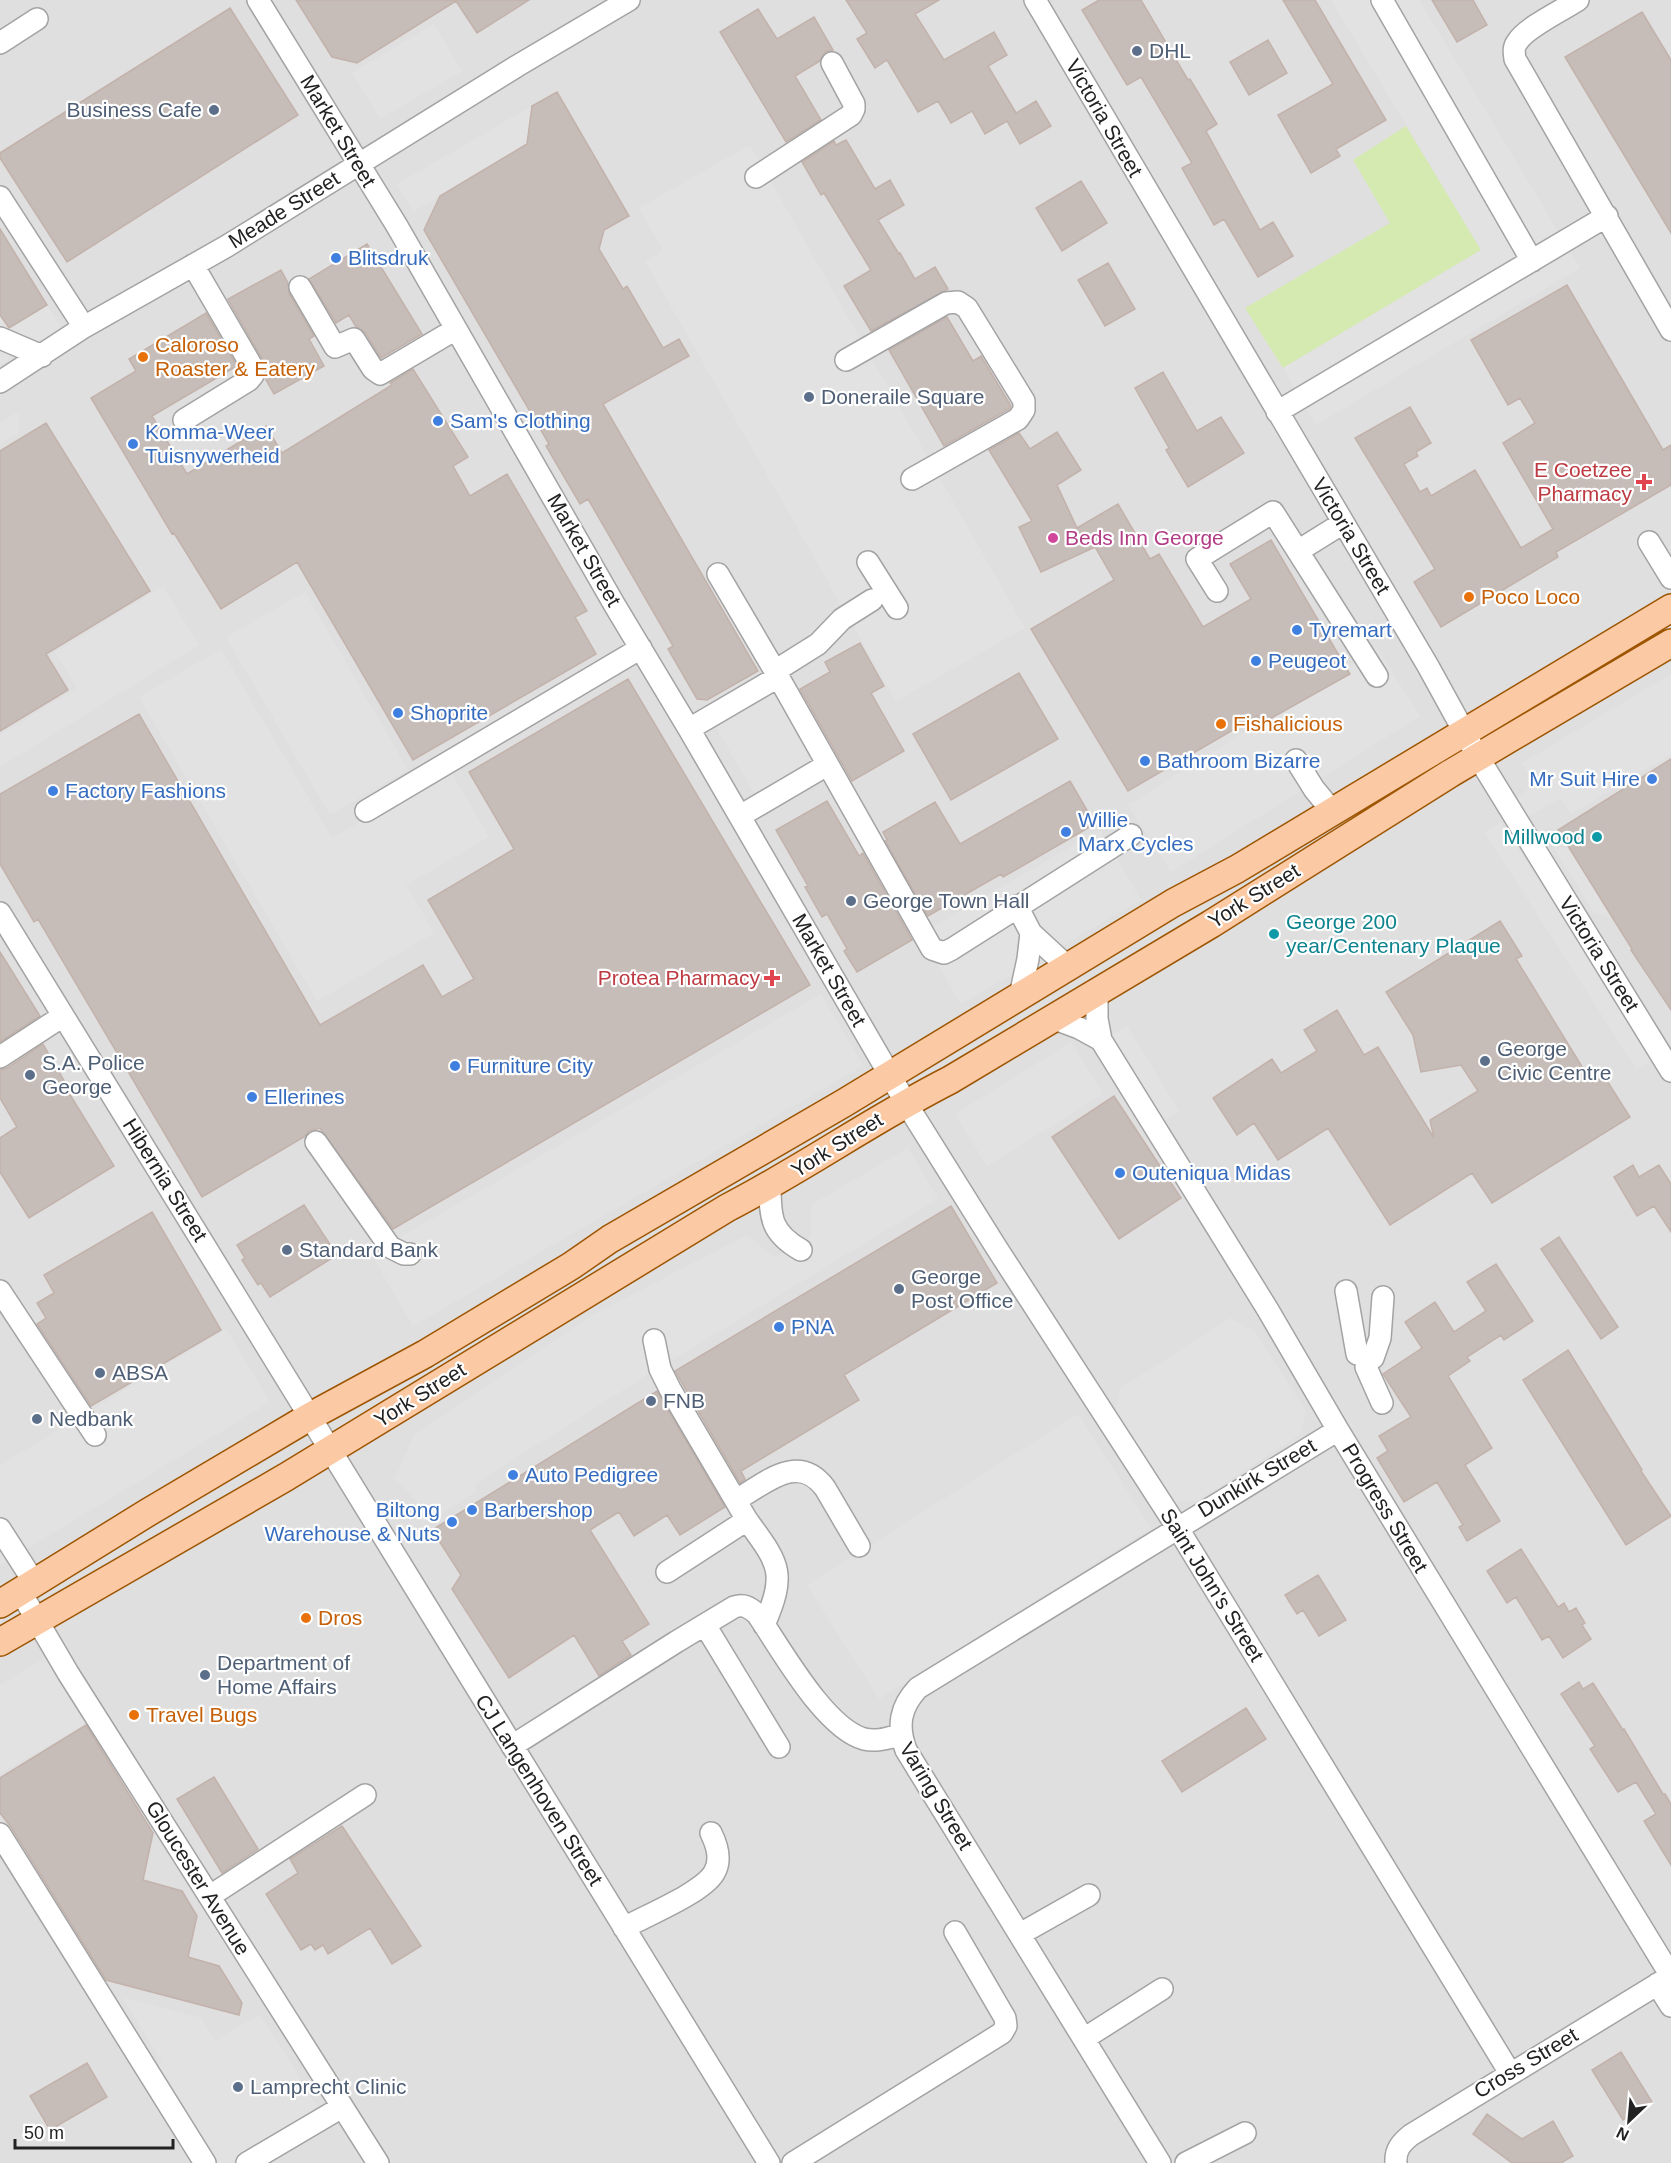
<svg xmlns="http://www.w3.org/2000/svg" width="1671" height="2163" font-family="Arial,sans-serif">
<style>
.residential{fill:#e0dfdf}
.grass{fill:#d4eab0}
.parking{fill:#e2e2e2}
.building{fill:#c6bcb8;stroke:#c3b2ab;stroke-width:1.5}
.lines{fill:none;stroke-linecap:round;stroke-linejoin:round}
.minor-casing{stroke:#a3a3a3;stroke-width:24}
.major-casing{stroke:#9d5502;stroke-width:30}
.minor{stroke:#fff;stroke-width:21}
.major{stroke:#fbcaa4;stroke-width:27}
.service-dot{fill:#5c6f8a;stroke:#fff;stroke-width:2}
.shop-dot{fill:#3f7fe0;stroke:#fff;stroke-width:2}
.food-dot{fill:#e8710a;stroke:#fff;stroke-width:2}
.health-dot{fill:#e0444e;stroke:#fff;stroke-width:2}
.hotel-dot{fill:#d1479c;stroke:#fff;stroke-width:2}
.culture-dot{fill:#0f9aa8;stroke:#fff;stroke-width:2}
.labels{text-anchor:middle;stroke-width:4.5;stroke-linejoin:round;paint-order:stroke}
.service-label{font-size:21px;fill:#4e5e75;stroke:#fff;text-anchor:start}
.street-label{font-size:21px;fill:#222;stroke:#fff}
.shop-label{font-size:21px;fill:#366cbe;stroke:#fff;text-anchor:start}
.food-label{font-size:21px;fill:#c56008;stroke:#fff;text-anchor:start}
.health-label{font-size:21px;fill:#be3a42;stroke:#fff;text-anchor:end}
.hotel-label{font-size:21px;fill:#b23c85;stroke:#fff;text-anchor:start}
.culture-label{font-size:21px;fill:#0d838f;stroke:#fff;text-anchor:end}
</style>
<rect width="100%" height="100%" fill="#f2ede8"/>
<!-- residential -->
<path class="residential" d="M0 0H1671V2163H0Z"/>
<!-- grass -->
<path class="grass" d="M1406 126 1481 250 1283 368 1245 308 1390 223 1353 160Z"/>
<!-- parking -->
<path class="parking" d="M1331 0H1419L1580 268 1316 425 1283 368 1481 250Z
M434 24 462 71 380 119 352 73Z
M532 106 527 144 413 212 397 184Z
M750 145 1025 628 896 701 645 261 663 251 639 208Z
M47 305 61 328 0 365V315L8 328Z
M19 411V433L0 443V423Z
M163 586 199 645 0 767V735L77 688 55 652Z
M305 592 408 770 330 815 226 637Z
M1377 648 1420 716 1171 872 1128 805Z
M221 649 332 838 450 770 489 837 406 885 434 933 317 1001 139 697Z
M772 670 832 772 765 811 705 709Z
M1671 674V754L1571 814 1561 798 1527 817 1515 798 1535 785 1522 763Z
M1501 822 1653 1059 1637 1070 1485 833Z
M1100 830 1141 900 961 1004 920 934Z
M1553 846 1570 849 1610 917 1594 913Z
M821 994 863 1066 413 1326 371 1254Z
M1127 1026 1179 1111 1163 1121 1111 1036Z
M1071 1042 1103 1094 987 1166 955 1114Z
M908 1148 938 1199 644 1377 475 1484 477 1492 422 1524 415 1500 395 1479 414 1435 591 1316 747 1235 775 1258 811 1237V1205Z
M1230 1318 1255 1332 1306 1411 1300 1435 1197 1501H1174L1115 1410 1121 1388Z
M226 1329 270 1402 0 1565V1465Z
M1078 1414 1151 1528 879 1699 807 1585Z
M46 1657 86 1723 0 1774V1685Z
M122 1997 201 2018 215 2041 260 2014 319 2109 229 2163H216L157 2066 162 2062Z"/>
<!-- building -->
<path class="building" d="M296 0H529L477 33 456 1 357 63 332 57Z
M846 0H939L915 14 944 60 994 32 1007 55 988 66 1016 113 1036 101 1051 126 1020 144 1007 121 985 134 972 111 951 123 938 101 918 112 887 60 875 68 857 39 867 33Z
M1099 0H1141L1188 80 1190 79 1217 124 1206 131 1260 230 1273 222 1293 256 1258 277 1224 219 1214 225 1182 168 1192 163 1141 77 1127 85 1082 10Z
M1283 0H1315L1386 120 1336 149 1340 156 1311 173 1278 115 1333 84Z
M1432 0H1473L1487 25 1457 42Z
M230 8 298 115 67 262 0 158V153Z
M758 9 777 39 814 17 833 50 825 52 820 61 795 76 821 120 786 142 720 32Z
M1642 12 1671 60V233L1565 57Z
M1268 40 1287 73 1249 95 1230 62Z
M557 92 629 216 604 230 599 249 623 289 627 286 663 348 679 339 689 356 603 404 758 671 707 700 697 699 668 649 673 646 588 499 580 504 546 446 549 444 424 230 440 196 527 144 532 106Z
M846 140 875 189 890 180 904 205 878 220 899 254 900 253 915 279 935 267 948 289 871 331 844 286 871 270 824 193 821 195 802 162 834 141 836 145Z
M1081 181 1107 223 1062 251 1036 208Z
M0 229 47 305 9 328 0 315Z
M367 244 422 334 381 358 365 332 356 327 349 315 336 323 309 279Z
M1108 263 1135 309 1105 326 1078 280Z
M281 270 288 283 289 293 314 336 309 339 324 366 274 394 265 378V364L228 299Z
M1567 285 1663 450 1671 445V485L1556 552 1558 557 1441 627 1414 582 1435 569 1355 438 1410 407 1431 443 1416 452 1418 456 1404 464 1420 492 1427 488 1431 496 1475 470 1521 548 1553 529 1503 443 1535 423 1520 398 1508 405 1471 340Z
M206 313 237 366 152 416 187 474 266 426 282 453 392 385 390 383 413 369 468 457 453 466 470 496 507 474 587 611 575 617 596 654 413 760 297 562 221 609 174 533 172 534 91 398 136 371 129 359Z
M947 317 973 361 981 356 1011 406 1009 409 944 446 889 350Z
M1163 372 1197 431 1221 417 1244 453 1188 487 1166 450 1169 448 1135 388Z
M46 423 150 591 46 654 68 690 0 731V451Z
M1057 432 1081 470 1057 485 1077 528 1118 504 1150 559 1159 554 1203 627 1251 599 1230 564 1271 540 1350 674 1261 724 1257 716 1128 791 1031 629 1114 580 1095 547 1041 572 1019 527 1032 521 989 450 1019 433 1030 449Z
M860 643 884 686 871 693 904 751 852 781 800 689 830 672 825 662Z
M1019 673 1058 739 951 800 913 734Z
M628 679 810 985 393 1229 320 1128 309 1131 304 1137 202 1197 38 919 34 922 0 864V794L139 714 320 1025 423 965 442 997 474 979 428 900 514 849 469 772Z
M1671 759V1010L1631 950 1632 949 1558 830Z
M1070 781 1095 824 1003 877 1001 874 928 916 885 841 887 840 883 832 935 802 960 844Z
M827 801 859 856 863 853 912 940 857 972 844 951 847 949 827 914 822 917 805 887 808 886 776 830Z
M1500 921 1522 956 1516 959 1592 1083 1604 1076 1630 1117 1492 1203 1472 1173 1390 1225 1328 1128 1278 1160 1254 1123 1237 1135 1213 1098 1272 1059 1281 1073 1317 1051 1304 1030 1337 1010 1364 1055 1378 1047 1434 1138 1430 1120 1478 1091 1461 1065 1421 1072 1413 1035 1386 992Z
M0 952 40 1016 0 1042Z
M43 1044 66 1084 64 1085 114 1166 29 1218 0 1172V1138L17 1127 0 1098V1070L7 1068Z
M1114 1096 1181 1198 1119 1239 1052 1137Z
M1633 1165 1639 1177 1659 1165 1671 1184V1232L1654 1206 1637 1216 1614 1177Z
M304 1205 337 1255 270 1297 261 1283 258 1285 242 1260 245 1258 237 1245Z
M951 1206 997 1283 844 1375 859 1400 741 1471 745 1479 740 1483 675 1371Z
M152 1212 221 1330 91 1406 37 1324 46 1318 37 1303 54 1293 44 1275Z
M1559 1237 1618 1327 1601 1339 1541 1249Z
M1496 1264 1533 1321 1504 1340 1501 1335 1467 1357 1470 1361 1448 1376 1492 1448 1465 1465 1500 1521 1467 1541 1459 1527 1463 1525 1437 1482 1404 1502 1377 1458 1388 1451 1379 1436 1411 1417 1383 1374 1422 1348 1405 1322 1435 1302 1454 1332 1486 1311 1467 1282Z
M1568 1350 1642 1470 1641 1471 1671 1516 1626 1545 1523 1380Z
M657 1391 725 1507 680 1535 667 1515 634 1536 619 1512 590 1530 649 1624 622 1641 631 1655 599 1676 574 1635 509 1678 452 1589 461 1575 432 1530Z
M1521 1549 1558 1607 1564 1603 1569 1612 1576 1608 1585 1623 1582 1625 1591 1639 1563 1658 1549 1636 1542 1640 1516 1597 1507 1603 1487 1571Z
M1318 1575 1346 1620 1319 1636 1303 1610 1297 1614 1285 1595Z
M1579 1682 1583 1689 1593 1683 1623 1730 1624 1729 1663 1794H1665L1671 1804V1865L1644 1821 1656 1814 1636 1782 1618 1792 1590 1749 1595 1746 1561 1694Z
M1246 1708 1266 1739 1182 1792 1162 1761Z
M86 1725 153 1833 143 1880 182 1891 197 1916 188 1957 219 1966 242 2003 239 2015 106 1980 11 1827 0 1813V1778Z
M214 1777 258 1849 222 1873 177 1799Z
M342 1826 421 1946 392 1964 370 1928 328 1954 323 1945 315 1950 311 1944 301 1950 266 1894 298 1873 290 1859Z
M1621 2052 1652 2102 1623 2120 1592 2070Z
M87 2063 107 2097 50 2130 30 2096Z
M1487 2114 1522 2139 1553 2121 1573 2156 1561 2163H1512L1473 2134Z"/>
<g class="lines">
<defs>
<path id="minor" d="M258 0 397 226 614 604 689 729 906 1103 996 1247 1177 1527 1510 2073
M1035 0 1428 666 1478 757 1671 1071
M1382 0 1532 261
M1578 0C1563 10 1527 27 1518 41 1513 47 1514 52 1515 59L1671 330
M0 43 37 19
M756 177 851 115 854 109V104L832 63
M0 197 84 327
M300 287 335 347 354 339 373 369 380 374 456 329
M0 338 42 356
M846 360 946 303 958 302 967 308 1024 401V410L1018 419 912 479
M0 382 84 327 227 246 517 66 629 0
M1277 412 1607 216
M184 420 249 380 253 375 254 370 193 265
M1649 542 1671 578
M1298 551 1343 523
M868 562 897 608
M718 574 775 671 932 949 944 953 952 949 1131 835
M1217 591 1197 559 1273 512 1377 676
M775 671 818 644 842 619 872 600
M689 729 778 677
M1296 760 1314 789 1333 812
M366 811 641 648
M740 816 827 765
M1017 906 1031 933 1069 968
M0 913 769 2163
M1097 991V1019L1101 1040 1268 1310 1338 1430 1671 1976 1411 2135C1401 2143 1395 2150 1396 2163
M1020 996 1028 959 1031 933
M1052 1018 1079 1028 1101 1040
M0 1057 63 1016
M316 1142 390 1247 404 1254H410
M770 1185C770 1218 771 1233 801 1250
M0 1291 95 1435
M1346 1291 1357 1354
M654 1340 660 1369 670 1389 747 1520 667 1572
M1373 1358 1380 1338 1383 1297
M1366 1367 1382 1403
M736 1500C766 1483 798 1452 825 1488L859 1546
M747 1520C779 1564 787 1572 764 1625
M0 1529 34 1582
M20 1591 68 1673 378 2163
M705 1625 779 1747
M512 1746 676 1642 734 1607C744 1604 749 1607 757 1614 780 1647 824 1728 864 1739 877 1742 888 1738 900 1735
M0 1834 205 2163
M210 1896 365 1795
M624 1928C647 1915 702 1893 714 1873 722 1860 717 1845 711 1833
M1020 1934 1089 1895
M1657 1984 1671 2006
M1085 2038 1162 1989
M247 2163 342 2107
M793 2163 1002 2033 1006 2026 1005 2018 955 1932
M1160 2163 906 1750C897 1726 900 1707 918 1688L1338 1430
M1186 2163 1245 2133"/>
<path id="major" d="M0 1604 147 1513 309 1417 425 1354 571 1266 610 1239 844 1103 1173 903 1237 869 1671 608
M0 1642 286 1477 727 1208C803 1169 873 1119 950 1080L1211 924 1451 773 1671 643"/>
</defs>
<!-- minor casing -->
<use href="#minor" class="minor-casing"/>
<!-- major casing -->
<use href="#major" class="major-casing"/>
<!-- minor -->
<use href="#minor" class="minor"/>
<!-- major -->
<use href="#major" class="major"/>
</g>
<!-- markers -->
<g class="service-dot">
<circle cx="1137" cy="51" r="6"/>
<circle cx="214" cy="110" r="6"/>
<circle cx="809" cy="397" r="6"/>
<circle cx="851" cy="901" r="6"/>
<circle cx="1485" cy="1061" r="6"/>
<circle cx="30" cy="1075" r="6"/>
<circle cx="287" cy="1250" r="6"/>
<circle cx="899" cy="1289" r="6"/>
<circle cx="100" cy="1373" r="6"/>
<circle cx="651" cy="1401" r="6"/>
<circle cx="37" cy="1419" r="6"/>
<circle cx="205" cy="1675" r="6"/>
<circle cx="238" cy="2087" r="6"/>
</g>
<g class="shop-dot">
<circle cx="336" cy="258" r="6"/>
<circle cx="438" cy="421" r="6"/>
<circle cx="133" cy="444" r="6"/>
<circle cx="1297" cy="630" r="6"/>
<circle cx="1256" cy="661" r="6"/>
<circle cx="398" cy="713" r="6"/>
<circle cx="1145" cy="761" r="6"/>
<circle cx="1652" cy="779" r="6"/>
<circle cx="53" cy="791" r="6"/>
<circle cx="1066" cy="832" r="6"/>
<circle cx="455" cy="1066" r="6"/>
<circle cx="252" cy="1097" r="6"/>
<circle cx="1120" cy="1173" r="6"/>
<circle cx="779" cy="1327" r="6"/>
<circle cx="513" cy="1475" r="6"/>
<circle cx="472" cy="1510" r="6"/>
<circle cx="452" cy="1522" r="6"/>
</g>
<g class="food-dot">
<circle cx="143" cy="357" r="6"/>
<circle cx="1469" cy="597" r="6"/>
<circle cx="1221" cy="724" r="6"/>
<circle cx="306" cy="1618" r="6"/>
<circle cx="134" cy="1715" r="6"/>
</g>
<g class="health-dot">
<path d="M1641 473h6v6h6v6h-6v6h-6v-6h-6v-6h6z"/>
<path d="M769 969h6v6h6v6h-6v6h-6v-6h-6v-6h6z"/>
</g>
<circle class="hotel-dot" cx="1053" cy="538" r="6"/>
<g class="culture-dot">
<circle cx="1597" cy="837" r="6"/>
<circle cx="1274" cy="934" r="6"/>
</g>
<g class="labels">
<!-- service labels -->
<g class="service-label">
<text x="1149" y="58">DHL</text>
<text x="202" y="117" text-anchor="end">Business Cafe</text>
<text x="821" y="404">Doneraile Square</text>
<text x="863" y="908">George Town Hall</text>
<text x="1497" y="1056">George<tspan x="1497" dy="24">Civic Centre</tspan></text>
<text x="42" y="1070">S.A. Police<tspan x="42" dy="24">George</tspan></text>
<text x="299" y="1257">Standard Bank</text>
<text x="911" y="1284">George<tspan x="911" dy="24">Post Office</tspan></text>
<text x="112" y="1380">ABSA</text>
<text x="663" y="1408">FNB</text>
<text x="49" y="1426">Nedbank</text>
<text x="217" y="1670">Department of<tspan x="217" dy="24">Home Affairs</tspan></text>
<text x="250" y="2094">Lamprecht Clinic</text>
</g>
<!-- street labels -->
<g class="street-label">
<text transform="translate(1104 118) rotate(60)" y="7">Victoria Street</text>
<text transform="translate(338 131) rotate(59)" y="7">Market Street</text>
<text transform="translate(284 210) rotate(-32)" y="7">Meade Street</text>
<text transform="translate(1351 536) rotate(59)" y="7">Victoria Street</text>
<text transform="translate(584 550) rotate(60)" y="7">Market Street</text>
<text transform="translate(1254 896) rotate(-32)" y="7">York Street</text>
<text transform="translate(1599 954) rotate(58)" y="7">Victoria Street</text>
<text transform="translate(829 970) rotate(60)" y="7">Market Street</text>
<text transform="translate(837 1145) rotate(-32)" y="7">York Street</text>
<text transform="translate(165 1180) rotate(58)" y="7">Hibernia Street</text>
<text transform="translate(420 1395) rotate(-32)" y="7">York Street</text>
<text transform="translate(1257 1478) rotate(-31)" y="7">Dunkirk Street</text>
<text transform="translate(1385 1508) rotate(59)" y="7">Progress Street</text>
<text transform="translate(1212 1585) rotate(58)" y="7">Saint John's Street</text>
<text transform="translate(539 1790) rotate(58)" y="7">CJ Langenhoven Street</text>
<text transform="translate(936 1796) rotate(59)" y="7">Varing Street</text>
<text transform="translate(198 1878) rotate(58)" y="7">Gloucester Avenue</text>
<text transform="translate(1526 2063) rotate(-31)" y="7">Cross Street</text>
</g>
<!-- shop labels -->
<g class="shop-label">
<text x="348" y="265">Blitsdruk</text>
<text x="450" y="428">Sam's Clothing</text>
<text x="145" y="439">Komma-Weer<tspan x="145" dy="24">Tuisnywerheid</tspan></text>
<text x="1309" y="637">Tyremart</text>
<text x="1268" y="668">Peugeot</text>
<text x="410" y="720">Shoprite</text>
<text x="1157" y="768">Bathroom Bizarre</text>
<text x="1640" y="786" text-anchor="end">Mr Suit Hire</text>
<text x="65" y="798">Factory Fashions</text>
<text x="1078" y="827">Willie<tspan x="1078" dy="24">Marx Cycles</tspan></text>
<text x="467" y="1073">Furniture City</text>
<text x="264" y="1104">Ellerines</text>
<text x="1132" y="1180">Outeniqua Midas</text>
<text x="791" y="1334">PNA</text>
<text x="525" y="1482">Auto Pedigree</text>
<text x="440" y="1517" text-anchor="end">Biltong<tspan x="440" dy="24">Warehouse &amp; Nuts</tspan></text>
<text x="484" y="1517">Barbershop</text>
</g>
<!-- food labels -->
<g class="food-label">
<text x="155" y="352">Caloroso<tspan x="155" dy="24">Roaster &amp; Eatery</tspan></text>
<text x="1481" y="604">Poco Loco</text>
<text x="1233" y="731">Fishalicious</text>
<text x="318" y="1625">Dros</text>
<text x="146" y="1722">Travel Bugs</text>
</g>
<!-- health labels -->
<g class="health-label">
<text x="1632" y="477">E Coetzee<tspan x="1632" dy="24">Pharmacy</tspan></text>
<text x="760" y="985">Protea Pharmacy</text>
</g>
<!-- hotel labels -->
<g class="hotel-label">
<text x="1065" y="545">Beds Inn George</text>
</g>
<!-- culture labels -->
<g class="culture-label">
<text x="1585" y="844">Millwood</text>
<text x="1286" y="929" text-anchor="start">George 200<tspan x="1286" dy="24">year/Centenary Plaque</tspan></text>
</g>
</g>
<!-- north arrow -->
<g transform="translate(1629 2121) rotate(206)" stroke="#ffffff" stroke-width="4.5" paint-order="stroke">
<path d="M0-4.5L10 22L0 15L-10 22Z" fill="#222222"/>
<text y="-9" font-size="16" font-weight="bold" text-anchor="middle" fill="#222222">N</text>
</g>
<!-- scale -->
<path d="M15 2139v9h158v-9" fill="none" stroke="#222222" stroke-width="3"/>
<text x="24" y="2139" font-size="18" fill="#222222" stroke="#ffffff" stroke-width="4.5" paint-order="stroke">50 m</text>
</svg>
